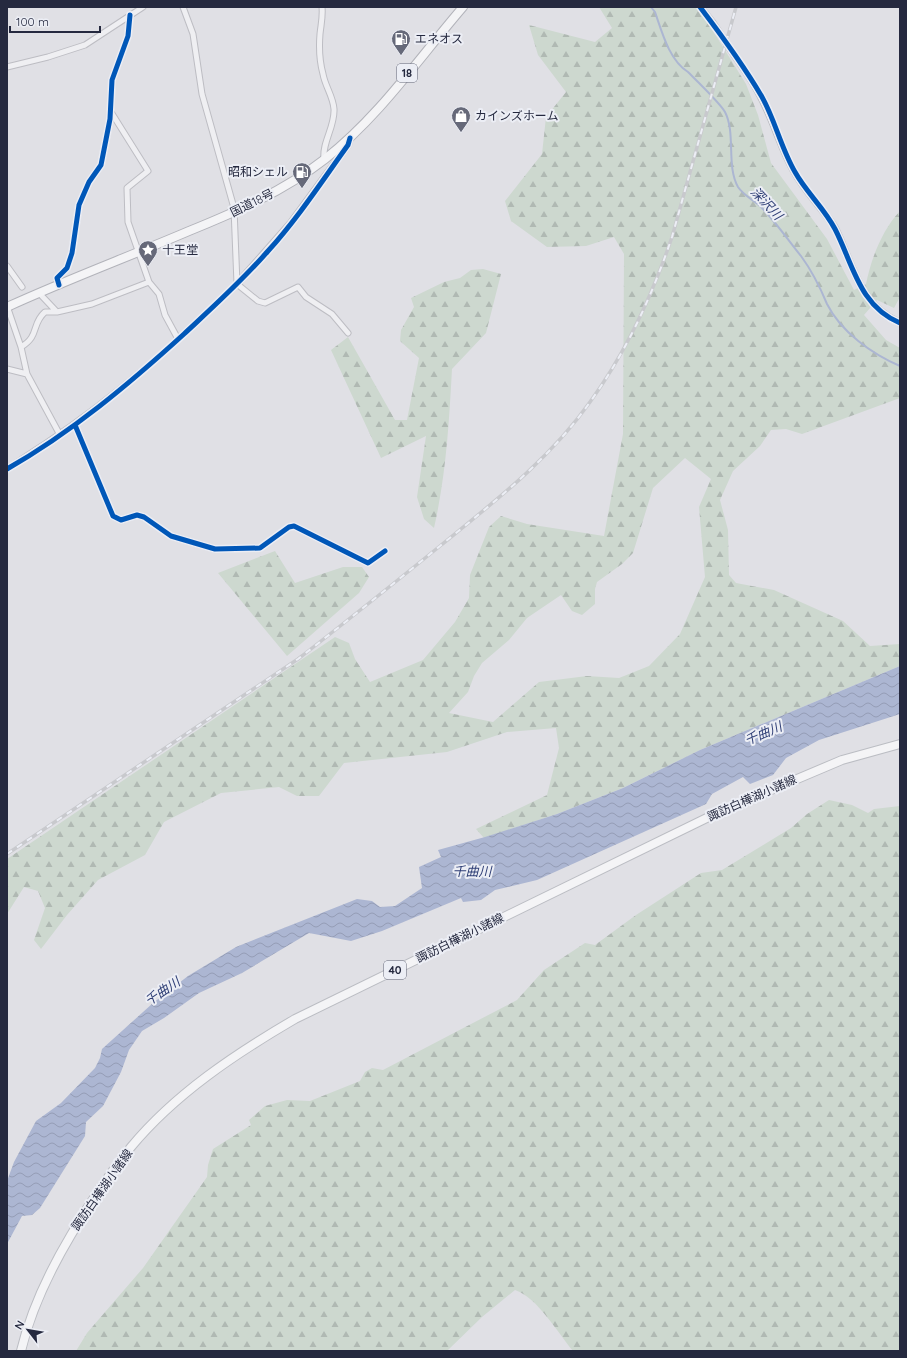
<svg xmlns="http://www.w3.org/2000/svg" width="907" height="1358" font-family="Quicksand,'Noto Sans JP',sans-serif">
<style>
.forest{fill:url(#forest-firs);fill-rule:evenodd}
.water{fill:url(#water-waves)}
.lines{fill:none;stroke-linecap:round;stroke-linejoin:round}
.stream{stroke:#acb6d2;stroke-width:2}
.minor-casing{stroke:#bdbdc3;stroke-width:7}
.tertiary-casing{stroke:#bdbdc3;stroke-width:8}
.primary-casing{stroke:#bbbdc3;stroke-width:10}
.trunk-casing{stroke:#b2b3ba;stroke-width:10}
.minor{stroke:#efeff2;stroke-width:5}
.tertiary{stroke:#efeff2;stroke-width:6}
.primary{stroke:#f4f4f6;stroke-width:8}
.trunk{stroke:#f4f4f6;stroke-width:8}
.rail-casing{stroke:#c8c9cd;stroke-width:3.5}
.rail{stroke:#eceef5;stroke-width:2;stroke-dasharray:6;stroke-linecap:butt}
.tertiary-bridge-casing{stroke:#bdbdc3;stroke-width:8;stroke-linecap:butt}
.tertiary-bridge{stroke:#efeff2;stroke-width:6}
.cycleway-casing{stroke:#eceef5;stroke-width:8}
.cycleway{stroke:#0057b8;stroke-width:5}
.labels{text-anchor:middle;stroke-width:4;stroke-linejoin:round;paint-order:stroke}
.shield{fill:#eceef5;stroke:#616476;stroke-width:1}
.shield-label{font-size:11px;font-weight:bold;fill:#25293f}
.poi-label{font-size:12px;fill:#25293f;stroke:#eceef5;text-anchor:start}
.street-label{font-size:12px;fill:#25293f;stroke:#eceef5}
.water-label{font-size:13px;font-style:italic;fill:#2e3e75;stroke:#eceef5}
</style>
<defs>
<pattern id="forest-firs" width="22" height="20" patternUnits="userSpaceOnUse"><rect width="22" height="20" fill="#cdd8cf"/><path d="M5 1l3.5 6h-7zM16 11l3.5 6h-7z" fill="#b0b9b3"/></pattern>
<pattern id="water-waves" width="16" height="10" patternUnits="userSpaceOnUse"><rect width="16" height="10" fill="#acb6d2"/><path d="M0 5q4-4 8 0t8 0" fill="none" stroke="#949cb5"/></pattern>
</defs>
<rect width="100%" height="100%" fill="#e0e0e5"/>
<!-- forest -->
<path class="forest" d="M599 7H696L710 26 746 84 758 115 771 163 827 239 854 290 866 284C871 259 882 230 900 211V297L894 308 877 300 864 315 886 340 900 348V398L802 434 786 429 771 430 760 446 733 471 720 500 728 530 729 575 736 583 774 590 843 621 870 646 900 644V666L700 750 623 788 557 814 484 838 476 829 547 795 559 748 556 728 507 732 447 752 344 763 319 796H297L279 787 221 793 164 822 145 855 98 880 67 915 41 949 34 940 45 908 38 891 24 887 7 914V859L335 637 349 643 355 659 370 682 423 660 455 622 469 598 470 575 489 527 501 516 527 524 604 536 623 434 624 254 614 237 586 246 547 247 511 221 505 201 542 154 546 117 566 92 538 55 529 25 595 42 612 28ZM685 458 711 479 699 507 705 577 680 634 649 666 619 678 587 676 539 682 493 722 449 713 468 692 474 676 482 663 509 640 527 618 561 595 572 611 582 615 595 604V589L597 582 622 564 633 553 653 488Z
M483 269 501 274 486 333 452 369C449 424 446 475 434 528L424 519 417 497 426 436 381 458 331 350 348 337 395 420H407L419 358 400 341 401 330 414 307 411 298 444 282 460 278 471 270Z
M275 551 295 583 343 567H362L369 577 359 593 287 656 218 573Z
M829 800 852 805 868 813 874 809 900 806V1351H573C558 1333 537 1297 515 1290L482 1317 447 1351H76L87 1333 143 1268 207 1177 208 1165 213 1149 251 1125 249 1120 265 1106 287 1100 310 1101 360 1081 365 1072 372 1068 383 1070 517 1000 544 970 585 943 595 945 636 915 701 873 722 870 791 828 807 814Z"/>
<!-- water -->
<path class="water" d="M900 666V714L819 740 786 758 773 775 750 784 743 777 712 794 706 804 537 880 495 890 481 900 463 902 461 898 382 931 351 941 309 933 242 973 199 993 164 1018 142 1031 129 1050 121 1072 103 1106 86 1122 85 1136 40 1208 32 1215 22 1216 7 1244V1181L14 1162 36 1121 61 1103 95 1068 100 1058 102 1049 153 1003 188 976 236 947 357 899 372 901 380 907 395 906 422 888 419 867 441 857 438 850 485 837 557 814 623 788 700 750Z"/>
<g class="lines">
<!-- stream -->
<path class="stream" d="M651 7 655 12C662 32 669 60 688 72 697 81 720 103 725 112 736 133 726 166 738 187 744 196 754 200 761 207 774 220 789 241 801 256 812 271 820 287 827 304 841 332 872 354 900 366"/>
<defs>
<path id="minor" d="M322 7C323 17 321 24 320 34 319 46 320 63 323 74 325 86 333 96 334 109 335 127 322 142 324 159
M7 67 48 57 85 45 143 7
M111 112 148 171 127 188 128 222 149 282 159 294 165 315 178 339
M7 266 22 287
M237 284 258 301 265 303 298 287 306 297 332 314 348 333
M59 285 57 278 67 268 72 253 79 205 89 182 101 165 110 119 112 80 128 36 130 15
M39 293 57 312 92 304 149 282
M7 306 21 347 27 374 60 435
M21 347C40 336 31 324 45 312H57
M7 369 27 374
M75 425 113 516 121 520 137 515 144 517 171 536 215 549 260 548 289 527 294 526 368 563 385 551
M7 469C20 461 32 452 45 444 115 398 177 342 237 284L234 208 202 94 193 34 183 7"/>
<path id="tertiary" d="M700 7 712 22
M731 50C742 66 754 82 762 99 774 122 781 148 794 171 805 192 823 208 835 228 853 264 859 306 900 323
M237 284 290 224 348 145 350 138"/>
<path id="primary" d="M21 1351C31 1309 49 1272 71 1235 89 1204 108 1175 131 1147 175 1094 235 1054 295 1019L717 813 842 760 900 744"/>
<path id="trunk" d="M7 307C66 280 128 257 189 231 236 212 284 191 325 159 379 117 419 58 463 7"/>
</defs>
<!-- minor casing -->
<use href="#minor" class="minor-casing"/>
<!-- tertiary casing -->
<use href="#tertiary" class="tertiary-casing"/>
<!-- primary casing -->
<use href="#primary" class="primary-casing"/>
<!-- trunk casing -->
<use href="#trunk" class="trunk-casing"/>
<!-- minor -->
<use href="#minor" class="minor"/>
<!-- tertiary -->
<use href="#tertiary" class="tertiary"/>
<!-- primary -->
<use href="#primary" class="primary"/>
<!-- trunk -->
<use href="#trunk" class="trunk"/>
<defs>
<path id="rail" d="M7 854 298 659C346 622 393 584 440 546 494 502 550 459 590 402 627 351 652 296 672 237L736 7"/>
</defs>
<!-- rail casing -->
<use href="#rail" class="rail-casing"/>
<!-- rail -->
<use href="#rail" class="rail"/>
<defs>
<path id="tertiary-bridge" d="M712 22 731 50"/>
</defs>
<!-- tertiary-bridge casing -->
<use href="#tertiary-bridge" class="tertiary-bridge-casing"/>
<!-- tertiary-bridge -->
<use href="#tertiary-bridge" class="tertiary-bridge"/>
<defs>
<path id="cycleway" d="M700 7C722 36 744 66 762 97 775 120 781 148 795 172 806 192 824 208 835 229 853 264 859 306 900 323
M59 285 57 278 67 268 72 253 79 205 89 182 101 165 110 119 112 80 128 36 130 15
M75 425 113 516 121 520 137 515 144 517 171 536 215 549 260 548 289 527 294 526 368 563 385 551
M7 469C72 432 129 384 184 334 213 307 242 281 268 251 298 218 322 181 348 145L350 138"/>
</defs>
<!-- cycleway casing -->
<use href="#cycleway" class="cycleway-casing"/>
<!-- cycleway -->
<use href="#cycleway" class="cycleway"/>
</g>
<!-- icons -->
<defs>
<symbol id="fuel-pin" viewBox="-11 -11 22 30"><path d="M0 17L-7.5 6A9.5 9.5 0 1 1 7.5 6Z" fill="#666979" stroke="#eceef5"/><path d="M-5.5-6h7V0h2V4h1.3V-2.5L3-4.5l.8-.8L6-3V5H2.5V1h-1V6h-7ZM-4.2-4.7v3.2H.2V-4.7Z" fill="#fff"/></symbol>
<symbol id="shop-pin" viewBox="-11 -11 22 30"><path d="M0 17L-7.5 6A9.5 9.5 0 1 1 7.5 6Z" fill="#666979" stroke="#eceef5"/><path d="M-5-2.5h2.3a2.7 3.5 0 0 1 5.4 0H5L5.5 6h-11ZM-1.5-2.5h3a1.5 2.3 0 0 0-3 0Z" fill="#fff"/></symbol>
<symbol id="sight-pin" viewBox="-11 -11 22 30"><path d="M0 17L-7.5 6A9.5 9.5 0 1 1 7.5 6Z" fill="#666979" stroke="#eceef5"/><path d="M0-6L1.8-2.2L6-1.7L2.9 1.2L3.7 5.4L0 3.3L-3.7 5.4L-2.9 1.2L-6-1.7L-1.8-2.2Z" fill="#fff"/></symbol>
</defs>
<g fill-rule="evenodd">
<use href="#fuel-pin" x="390" y="28" width="22" height="30"/>
<use href="#shop-pin" x="450" y="105" width="22" height="30"/>
<use href="#fuel-pin" x="291" y="161" width="22" height="30"/>
<use href="#sight-pin" x="137" y="239" width="22" height="30"/>
</g>
<g class="labels">
<!-- shield labels -->
<g class="shield">
<rect x="397" y="64" width="20" height="18" rx="3"/>
<rect x="384" y="961" width="22" height="18" rx="3"/>
</g>
<g class="shield-label">
<text x="407" y="77">18</text>
<text x="395" y="974">40</text>
</g>
<!-- poi labels -->
<g class="poi-label">
<text x="415" y="43">エネオス</text>
<text x="475" y="120">カインズホーム</text>
<text x="288" y="176" text-anchor="end">昭和シェル</text>
<text x="162" y="254">十王堂</text>
</g>
<!-- street labels -->
<g class="street-label">
<text transform="translate(252 203) rotate(-26)" y="4">国道18号</text>
<text transform="translate(752 798) rotate(-24)" y="4">諏訪白樺湖小諸線</text>
<text transform="translate(460 938) rotate(-26)" y="4">諏訪白樺湖小諸線</text>
<text transform="translate(102 1190) rotate(-55)" y="4">諏訪白樺湖小諸線</text>
</g>
<!-- water labels -->
<g class="water-label">
<text transform="translate(767 203) rotate(47)" y="5">深沢川</text>
<text transform="translate(763 733) rotate(-23)" y="5">千曲川</text>
<text x="472" y="876">千曲川</text>
<text transform="translate(162 991) rotate(-34)" y="5">千曲川</text>
</g>
</g>
<!-- border -->
<rect width="907" height="1358" fill="none" stroke="#25293f" stroke-width="16"/>
<!-- north arrow -->
<g transform="translate(28 1330) rotate(301)" stroke="#eceef5" stroke-width="3" paint-order="stroke">
<path d="M0-3L7 15L0 10L-7 15Z" fill="#25293f"/>
<text y="-6" font-size="11" font-weight="bold" text-anchor="middle" fill="#25293f">N</text>
</g>
<!-- scale -->
<path d="M10 26v6h90v-6" fill="none" stroke="#25293f" stroke-width="2"/>
<text x="16" y="26" font-size="12" fill="#25293f" stroke="#eceef5" stroke-width="3" paint-order="stroke">100 m</text>
</svg>
